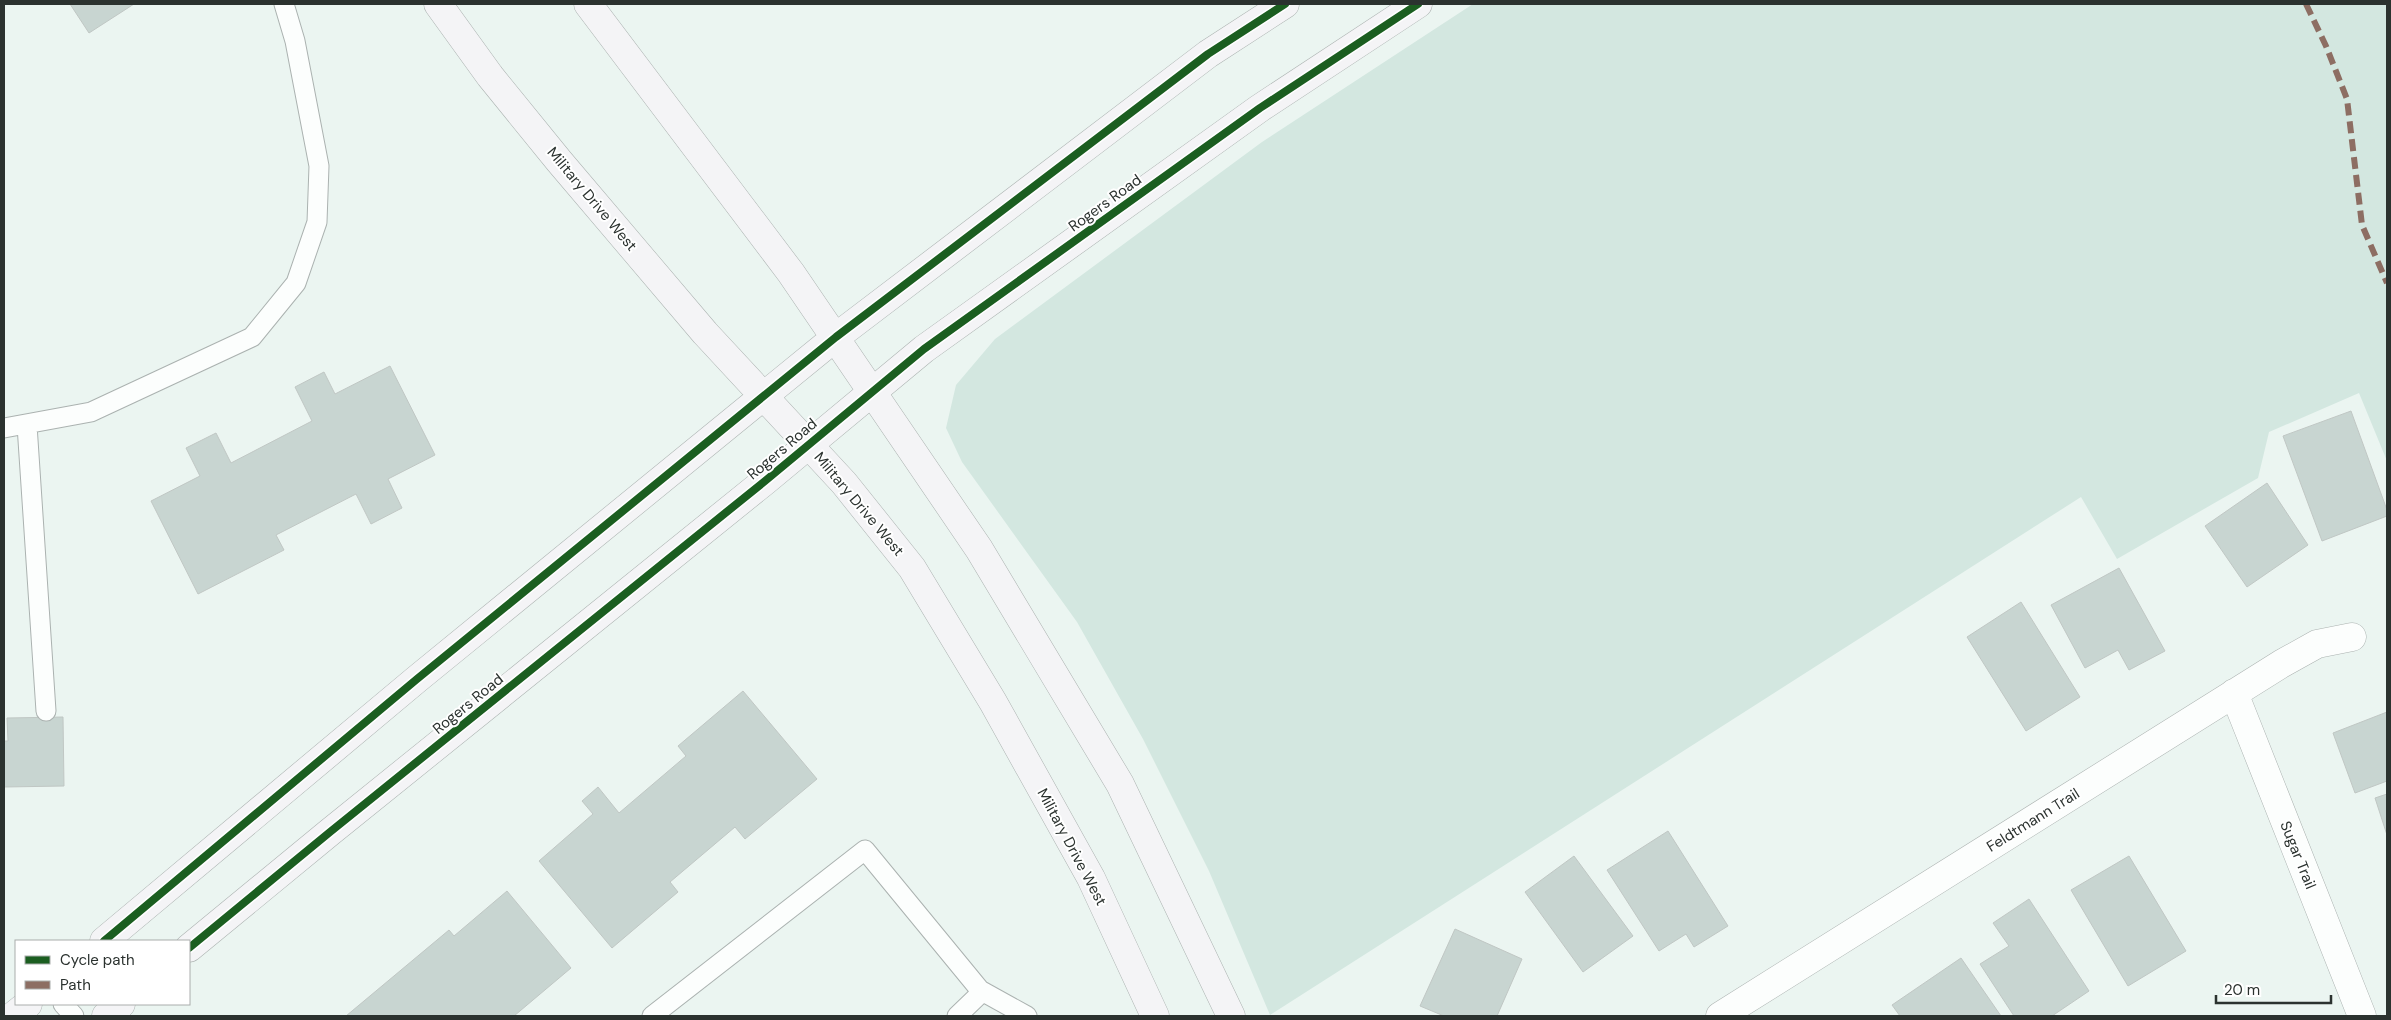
<svg xmlns="http://www.w3.org/2000/svg" width="2391" height="1020" font-family="'DM Sans',sans-serif">
<style>
.green{fill:#d3e7e0}
.building{fill:#c8d5d1;stroke:#c0c7c4}
.lines{fill:none;stroke-linecap:round;stroke-linejoin:round}
.lane-casing{stroke:#abb2b0;stroke-width:21}
.street-casing{stroke:#abb2b0;stroke-width:29}
.secondary-casing{stroke:#abb2b0;stroke-width:29}
.lane{stroke:#fcfefd;stroke-width:19}
.street{stroke:#fcfefd;stroke-width:28}
.secondary{stroke:#f4f4f6;stroke-width:28}
.quiet{stroke:#8d6e63;stroke-width:6;stroke-dasharray:12 6;stroke-linecap:butt}
.cycleway-casing{stroke:#fff;stroke-width:11}
.cycleway{stroke:#1b5e20;stroke-width:8}
.labels{text-anchor:middle;stroke-width:4;stroke-linejoin:round;paint-order:stroke}
.street-label{font-size:15px;fill:#2b322f;stroke:#fff}
</style>
<rect width="100%" height="100%" fill="#ebf5f1"/>
<!-- green -->
<path class="green" d="M1473 4H2387V461L2359 393 2269 432 2258 478 2117 559 2081 497 1270 1015 1209 871 1143 739 1077 622 962 462 946 428 956 385 995 339 1262 142Z"/>
<!-- building -->
<path class="building" d="M70 4H134L89 33Z
M390 366 435 455 388 479 402 508 371 524 356 494 276 535 284 550 198 594 151 501 200 476 186 448 216 433 231 463 312 421 295 387 324 372 335 394Z
M2351 411 2387 510V516L2322 541 2283 436Z
M2267 483 2308 545 2247 587 2205 526Z
M2119 568 2165 651 2129 670 2118 650 2085 668 2051 605Z
M2021 602 2080 697 2026 731 1967 637Z
M743 691 817 779 745 839 735 827 670 882 678 892 612 948 539 861 593 814 582 801 598 787 619 813 686 756 678 746Z
M2387 712V781L2355 793 2333 733Z
M63 717 64 786 4 787V741H8L7 718Z
M2387 794V835L2375 798Z
M1668 831 1728 926 1694 947 1686 934 1659 951 1607 870Z
M1574 856 1633 936 1583 972 1525 892Z
M2129 856 2186 951 2128 986 2071 890Z
M507 891 571 968 514 1016H346L449 930 454 936Z
M2029 899 2089 991 2052 1016H2014L1980 964 2009 946 1993 923Z
M1455 929 1522 959 1497 1016H1444L1420 1006Z
M1961 958 2001 1016H1900L1892 1005Z"/>
<g class="lines">
<defs>
<path id="lane" d="M27 425 46 711
M4 428 91 412 252 337 296 283 317 222 319 166 295 41 284 4
M63 1004 74 1016
M652 1016 865 850 980 990 1027 1016
M957 1016 982 992"/>
<path id="street" d="M2234 693 2362 1016
M1720 1016 2281 664 2317 644 2352 637"/>
<path id="secondary" d="M438 4 490 76 559 161 705 333 844 483 912 568 993 702 1091 878 1155 1016
M588 4 791 273 979 549 1120 784 1231 1016
M104 941 417 679 836 337 1208 54 1285 4
M189 948 330 832 765 481 924 349 1260 108 1418 4
M13 1016 28 1004
M106 1016 121 1004"/>
</defs>
<!-- lane casing -->
<use href="#lane" class="lane-casing"/>
<!-- street casing -->
<use href="#street" class="street-casing"/>
<!-- secondary casing -->
<use href="#secondary" class="secondary-casing"/>
<!-- lane -->
<use href="#lane" class="lane"/>
<!-- street -->
<use href="#street" class="street"/>
<!-- secondary -->
<use href="#secondary" class="secondary"/>
<!-- quiet -->
<path class="quiet" d="M2306 4 2326 46 2347 99 2362 225 2387 283"/>
<defs>
<path id="cycleway" d="M104 941 417 679 836 337 1208 54 1285 4
M189 948 330 832 765 481 924 349 1260 108 1418 4"/>
</defs>
<!-- cycleway casing -->
<use href="#cycleway" class="cycleway-casing"/>
<!-- cycleway -->
<use href="#cycleway" class="cycleway"/>
</g>
<g class="labels">
<!-- street labels -->
<g class="street-label">
<text transform="translate(592 199) rotate(50)" y="5">Military Drive West</text>
<text transform="translate(1105 203) rotate(-36)" y="5">Rogers Road</text>
<text transform="translate(782 449) rotate(-40)" y="5">Rogers Road</text>
<text transform="translate(859 504) rotate(50)" y="5">Military Drive West</text>
<text transform="translate(468 704) rotate(-39)" y="5">Rogers Road</text>
<text transform="translate(2033 820) rotate(-32)" y="5">Feldtmann Trail</text>
<text transform="translate(1072 847) rotate(62)" y="5">Military Drive West</text>
<text transform="translate(2298 855) rotate(68)" y="5">Sugar Trail</text>
</g>
</g>
<!-- border -->
<rect width="2391" height="1020" fill="none" stroke="#2b322f" stroke-width="10"/>
<!-- legend -->
<rect x="15" y="940" width="175" height="65" fill="#ffffff" stroke="#aaadac"/>
<rect x="25" y="956" width="25" height="8" fill="#1b5e20" stroke="#aaadac"/>
<text x="60" y="965" font-size="15" fill="#2b322f">Cycle path</text>
<rect x="25" y="981" width="25" height="8" fill="#8d6e63" stroke="#aaadac"/>
<text x="60" y="990" font-size="15" fill="#2b322f">Path</text>
<!-- scale -->
<path d="M2216 995v8h115v-8" fill="none" stroke="#2b322f" stroke-width="2.5"/>
<text x="2224" y="995" font-size="15" fill="#2b322f" stroke="#ffffff" stroke-width="4" paint-order="stroke">20 m</text>
</svg>
